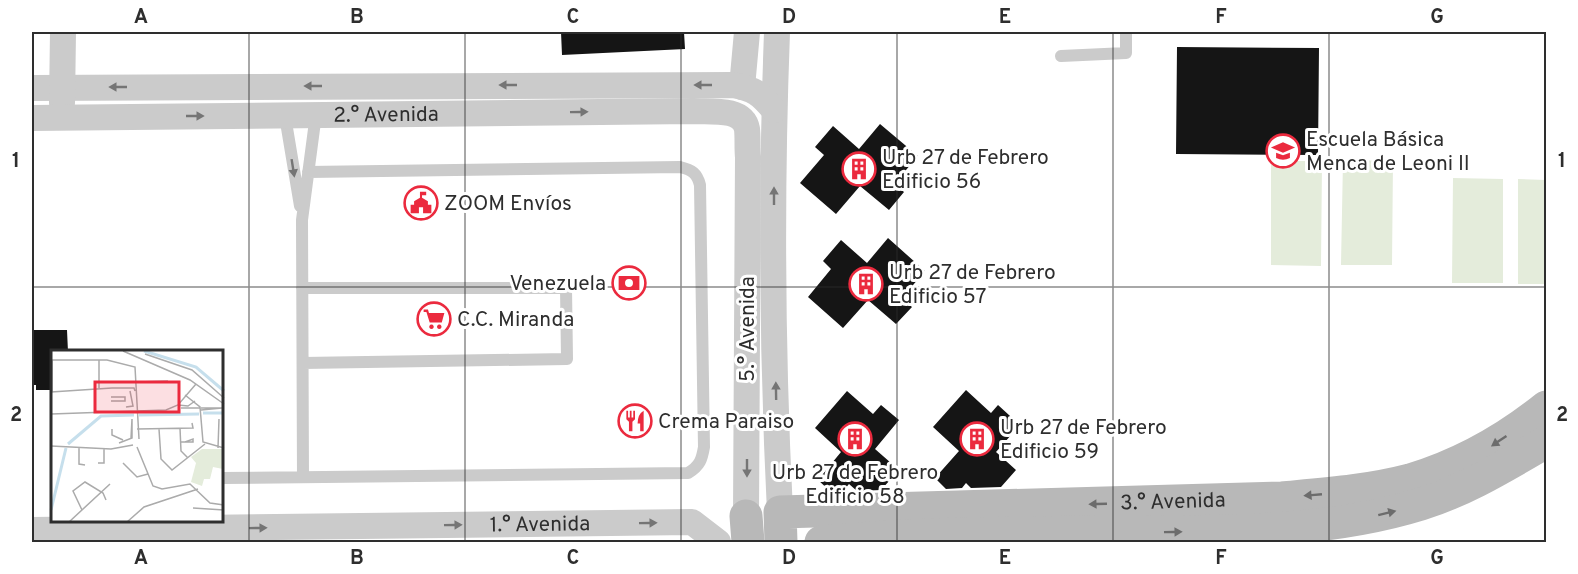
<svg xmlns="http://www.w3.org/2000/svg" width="1578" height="574" font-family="Overpass,sans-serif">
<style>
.green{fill:#e4ecdb}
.building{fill:#151515}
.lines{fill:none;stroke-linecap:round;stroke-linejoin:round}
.lane{stroke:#cbcbcb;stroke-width:12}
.street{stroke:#cbcbcb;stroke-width:26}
.secondary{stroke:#b8b8b8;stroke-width:33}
.oneway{fill:#757575}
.oneway2{fill:#6c6c6c}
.grid{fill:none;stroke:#2e2e2e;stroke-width:1.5;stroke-opacity:0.55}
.labels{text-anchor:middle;stroke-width:6;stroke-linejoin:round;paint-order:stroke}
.street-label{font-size:21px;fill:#2e2e2e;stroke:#fff}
.poi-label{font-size:21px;fill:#2e2e2e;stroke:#fff;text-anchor:start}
.inset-river{fill:none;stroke:#c6dfec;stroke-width:3}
.inset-road{fill:none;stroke:#ababab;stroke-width:1.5}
.view{fill:#eb2a3e;fill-opacity:0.15;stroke:#eb2a3e;stroke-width:3}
.inset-edge{fill:none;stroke:#2e2e2e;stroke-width:3}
.neatline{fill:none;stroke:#2e2e2e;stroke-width:2}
.grid-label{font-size:20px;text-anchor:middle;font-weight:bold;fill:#2e2e2e}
</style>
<rect width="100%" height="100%" fill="#fff"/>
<!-- green -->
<path class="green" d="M1343 160 1393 161 1392 265H1341Z
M1271 161H1322L1321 266 1271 265Z
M1453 178 1503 179V283H1452Z
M1518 179 1546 180V284H1518Z"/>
<!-- building -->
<path class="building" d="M561 32H684L685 49 562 55Z
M1177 47 1319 48 1318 155 1176 154Z
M880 124 918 156 894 184 904 192 889 210 860 186 836 214 800 183 824 155 815 147 833 126 859 149Z
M888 238 925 271 902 298 912 307 896 324 868 300 843 328 808 297 831 269 823 261 841 240 867 263Z
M32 330H67L68 352H52V390H36V385H32Z
M966 390 991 413 998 405 1020 425 996 452 1016 470 1001 487 971 488 966 483 962 488 946 489 935 478 959 451 933 427Z
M847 391 873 414 881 405 899 420 875 449 899 470 881 490 857 491 849 484 843 491 831 492 818 480 841 452 815 428Z"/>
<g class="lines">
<!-- lane -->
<path class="lane" d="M1061 56 1126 53V32
M285 116 300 206
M302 288H566L567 359 303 363
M303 477 302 220 316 114
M222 478 688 473C700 466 702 459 704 447L700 185C697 173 692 170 680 167L308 172"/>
<!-- street -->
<g class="street">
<path d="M777 32C771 191 772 352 780 512"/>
<path d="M742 87 747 32"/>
<path d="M32 88 733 85C754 89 760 93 774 110"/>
<path d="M62 103 63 32"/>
<path id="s1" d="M32 118 693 111C709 112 743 107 747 129 748 138 747 148 748 157L746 516"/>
<path id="s2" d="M32 530 692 522 718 542"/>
</g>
<!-- secondary -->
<g class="secondary">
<path d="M746 516 748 542"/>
<path id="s3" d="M781 542 780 512 1282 498C1325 494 1368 491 1410 480 1460 465 1505 440 1546 407"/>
<path d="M821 542C935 531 1050 533 1165 532 1252 531 1337 530 1421 504 1466 490 1506 465 1546 442"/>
</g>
</g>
<!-- one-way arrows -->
<defs><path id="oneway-solid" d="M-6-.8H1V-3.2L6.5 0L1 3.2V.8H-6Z" transform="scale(1.5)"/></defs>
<g class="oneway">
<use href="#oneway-solid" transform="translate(508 85) rotate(180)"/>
<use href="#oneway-solid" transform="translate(703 85) rotate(180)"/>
<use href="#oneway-solid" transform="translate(313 86) rotate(180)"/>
<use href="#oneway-solid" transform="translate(118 87) rotate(180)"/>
<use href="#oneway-solid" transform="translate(579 112) rotate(-1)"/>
<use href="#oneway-solid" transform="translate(195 116)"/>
<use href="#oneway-solid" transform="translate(293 168) rotate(81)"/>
<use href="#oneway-solid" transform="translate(774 196) rotate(-90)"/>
<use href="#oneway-solid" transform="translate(776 391) rotate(-91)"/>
<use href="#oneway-solid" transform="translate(747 468) rotate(90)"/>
<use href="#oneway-solid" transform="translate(648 523) rotate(-1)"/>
<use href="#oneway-solid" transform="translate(453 525) rotate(-1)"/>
<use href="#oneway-solid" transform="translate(258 528) rotate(-1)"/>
</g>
<g class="oneway2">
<use href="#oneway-solid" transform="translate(1499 441) rotate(146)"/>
<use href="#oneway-solid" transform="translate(1313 495) rotate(175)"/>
<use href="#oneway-solid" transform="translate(1098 504) rotate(178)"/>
<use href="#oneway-solid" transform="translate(1387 513) rotate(-14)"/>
<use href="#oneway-solid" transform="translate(1173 532) rotate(-1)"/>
</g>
<!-- grid -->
<path class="grid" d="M249 32V542M465 32V542M681 32V542M897 32V542M1113 32V542M1329 32V542M32 287H1546"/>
<!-- icons -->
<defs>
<symbol id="school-ring" viewBox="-11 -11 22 22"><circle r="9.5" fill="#fff" stroke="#eb2a3e" stroke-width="1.5"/><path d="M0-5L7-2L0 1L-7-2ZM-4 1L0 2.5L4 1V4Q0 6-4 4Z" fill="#eb2a3e"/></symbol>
<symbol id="building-ring" viewBox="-11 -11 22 22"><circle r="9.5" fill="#fff" stroke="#eb2a3e" stroke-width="1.5"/><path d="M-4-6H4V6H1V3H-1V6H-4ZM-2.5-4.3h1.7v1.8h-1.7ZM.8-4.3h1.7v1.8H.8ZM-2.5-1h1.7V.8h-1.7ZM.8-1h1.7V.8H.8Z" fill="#eb2a3e"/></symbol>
<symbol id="civic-ring" viewBox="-11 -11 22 22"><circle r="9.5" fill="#fff" stroke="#eb2a3e" stroke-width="1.5"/><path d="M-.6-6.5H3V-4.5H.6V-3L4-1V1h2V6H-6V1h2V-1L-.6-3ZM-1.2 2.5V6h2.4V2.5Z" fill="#eb2a3e"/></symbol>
<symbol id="bank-ring" viewBox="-11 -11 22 22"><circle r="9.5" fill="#fff" stroke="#eb2a3e" stroke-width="1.5"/><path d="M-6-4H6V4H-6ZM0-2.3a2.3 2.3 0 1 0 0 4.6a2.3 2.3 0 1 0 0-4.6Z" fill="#eb2a3e"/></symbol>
<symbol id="supermarket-ring" viewBox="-11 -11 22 22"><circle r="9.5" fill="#fff" stroke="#eb2a3e" stroke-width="1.5"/><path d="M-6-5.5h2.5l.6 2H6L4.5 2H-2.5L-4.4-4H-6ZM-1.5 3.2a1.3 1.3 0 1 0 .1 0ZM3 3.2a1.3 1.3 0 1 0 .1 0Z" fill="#eb2a3e"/></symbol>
<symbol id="restaurant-ring" viewBox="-11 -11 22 22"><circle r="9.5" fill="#fff" stroke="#eb2a3e" stroke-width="1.5"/><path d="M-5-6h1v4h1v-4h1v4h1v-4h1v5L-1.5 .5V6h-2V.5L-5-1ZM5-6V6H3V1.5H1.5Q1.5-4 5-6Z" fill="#eb2a3e"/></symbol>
</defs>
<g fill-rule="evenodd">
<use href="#school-ring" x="1264" y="132" width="38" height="38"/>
<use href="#building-ring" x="840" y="150" width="38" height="38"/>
<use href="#civic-ring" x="402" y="184" width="38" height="38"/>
<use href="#bank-ring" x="610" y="264" width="38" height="38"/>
<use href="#building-ring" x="847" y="265" width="38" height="38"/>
<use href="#supermarket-ring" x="415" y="300" width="38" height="38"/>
<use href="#restaurant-ring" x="616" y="402" width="38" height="38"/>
<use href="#building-ring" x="836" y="420" width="38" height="38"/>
<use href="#building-ring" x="958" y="420" width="38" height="38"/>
</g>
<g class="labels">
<!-- street labels -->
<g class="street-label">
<text dy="7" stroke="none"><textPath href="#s1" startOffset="354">2.° Avenida</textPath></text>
<text transform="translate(747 329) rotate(-90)" y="7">5.° Avenida</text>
<text dy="7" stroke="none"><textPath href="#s3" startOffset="423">3.° Avenida</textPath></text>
<text dy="7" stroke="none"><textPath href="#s2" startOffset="508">1.° Avenida</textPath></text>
</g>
<!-- poi labels -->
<g class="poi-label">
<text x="1306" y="146">Escuela Básica<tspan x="1306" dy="24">Menca de Leoni II</tspan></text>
<text x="882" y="164">Urb 27 de Febrero<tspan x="882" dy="24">Edificio 56</tspan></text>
<text x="444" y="210">ZOOM Envíos</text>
<text x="889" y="279">Urb 27 de Febrero<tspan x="889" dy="24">Edificio 57</tspan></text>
<text x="606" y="290" text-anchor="end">Venezuela</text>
<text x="457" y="326">C.C. Miranda</text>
<text x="658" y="428">Crema Paraiso</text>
<text x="1000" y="434">Urb 27 de Febrero<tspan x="1000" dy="24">Edificio 59</tspan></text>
<text x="855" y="479" text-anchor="middle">Urb 27 de Febrero<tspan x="855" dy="24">Edificio 58</tspan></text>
</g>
</g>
<!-- overview -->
<g transform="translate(51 350)">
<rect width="172" height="172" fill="#fff"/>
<path d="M151 99H172V119L162 117 159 129H153L151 136 140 132 145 113 140 107Z" fill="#e4ecdb"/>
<path class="inset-river" d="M93 1 145 17 173 41M152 63H173M88 65 148 64M17 94 50 66 83 65M0 160 15 98"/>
<path class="inset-road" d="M72 1 139 30 173 54M94 4 141 20 173 48M0 10H56L84 17 88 89M1 10V42M86 32 117 31M48 38V10M0 42 61 38H83L84 41M134 45 149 57 152 92 173 98M60 47H74V51H60M127 55 137 56 144 51M75 57 82 56 79 41M130 58H149M150 58H171L150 60M0 64 115 60 127 55 145 34M129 78 130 101 137 108M61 79V85L72 90M86 79 142 78 141 73M108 79 110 109 121 120 154 94M129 92H142V89L134 92M68 93 81 88V69L80 88M0 96 60 99 82 95M86 97 102 136 111 139 139 134 159 153 173 155M28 98V114L34 115M167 98 168 69M47 113H53V99M72 113 86 127 97 124M142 158 173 160M31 160 22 141 34 132 52 143 55 150M18 172 59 134M76 172 93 157 147 139"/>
<path class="view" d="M44 32H128V62H44Z"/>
<rect width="172" height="172" class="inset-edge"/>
</g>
<!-- border -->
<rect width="1578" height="574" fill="none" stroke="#ffffff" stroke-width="66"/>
<rect x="33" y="33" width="1512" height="508" class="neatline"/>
<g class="grid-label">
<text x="141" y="23">A</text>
<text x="357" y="23">B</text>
<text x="573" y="23">C</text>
<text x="789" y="23">D</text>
<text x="1005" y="23">E</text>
<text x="1221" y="23">F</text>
<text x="1437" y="23">G</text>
<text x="16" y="167">1</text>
<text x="1562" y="167">1</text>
<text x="16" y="421">2</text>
<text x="1562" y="421">2</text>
<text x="141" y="564">A</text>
<text x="357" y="564">B</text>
<text x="573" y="564">C</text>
<text x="789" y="564">D</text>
<text x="1005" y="564">E</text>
<text x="1221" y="564">F</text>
<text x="1437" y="564">G</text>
</g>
</svg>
